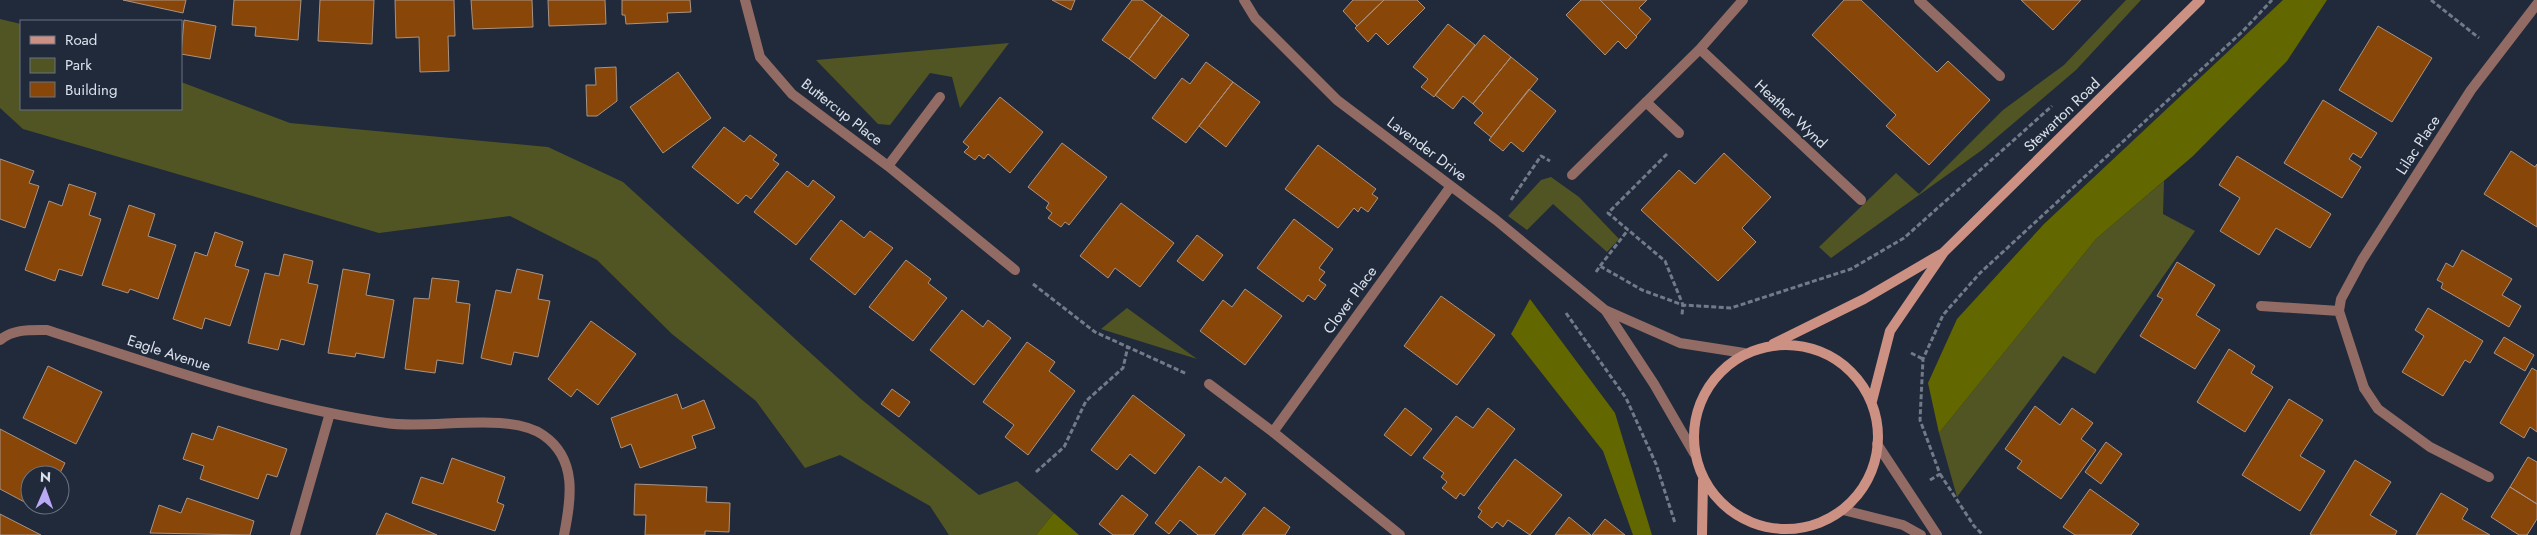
<svg xmlns="http://www.w3.org/2000/svg" width="2537" height="535" font-family="Jost,sans-serif">
<style>
.green{fill:#515523}
.forest{fill:#626700}
.building{fill:#884608;stroke:#a89385}
.lines{fill:none;stroke-linecap:round;stroke-linejoin:round}
.path{stroke:#717a88;stroke-width:3;stroke-dasharray:5 2.5;stroke-linecap:butt}
.lane{stroke:#926c64;stroke-width:10}
.street{stroke:#926c64;stroke-width:10}
.secondary{stroke:#cd9184;stroke-width:10}
.labels{text-anchor:middle;stroke-width:4;stroke-linejoin:round;paint-order:stroke}
.street-label{font-size:15px;fill:#dae1ec;stroke:#202a3a}
</style>
<rect width="100%" height="100%" fill="#202a3a"/>
<!-- green -->
<path class="green" d="M2126 0H2141L2076 70 1982 150 1831 258 1819 247 1896 173 1919 194 2003 110 2064 65Z
M0 19 21 24V109H181V82L290 123 548 147 623 182 861 399 979 495 1017 481 1054 513 1036 535H949L930 506 840 455 805 468 756 401 672 334 597 260 510 216 379 233 23 129 0 108Z
M1009 43 960 108 952 77 930 73 890 125 878 124 816 60Z
M1551 177 1579 197 1619 239 1607 252 1553 204 1527 230 1508 216 1541 180Z
M2164 181 2163 214 2195 231 2095 374 2063 356 1957 497 1939 433 2096 239Z
M1127 308 1197 359 1101 329Z"/>
<!-- forest -->
<path class="forest" d="M2283 0H2327L2287 61 2193 156 2096 239 1939 433 1928 383 1957 319 2044 224Z
M1530 299 1615 413 1652 535H1633L1603 451 1511 334Z
M1054 513 1079 535H1036Z"/>
<!-- building -->
<path class="building" d="M123 0H186L183 13Z
M234 0H301L298 40 255 36 256 27 232 25Z
M320 0H374L372 44 318 41Z
M395 0H454L455 36H448L449 71 420 72 419 37 396 38Z
M471 0H532L533 27 473 29Z
M548 0H605L606 24 549 26Z
M622 0H690L691 12 667 13 668 22 626 24 625 15H622Z
M1052 0H1075L1071 10Z
M1132 0H1142L1162 15 1129 59 1102 40Z
M1353 0H1384L1357 26 1343 11Z
M1384 0H1417L1425 8 1388 45 1376 33 1368 42 1355 28Z
M1581 0H1600L1637 37 1626 49 1618 41 1605 55 1566 15Z
M1600 0H1647L1639 8 1651 19 1636 36Z
M1844 0H1861L1937 72 1948 61 1990 100 1929 165 1886 126 1896 115 1812 35Z
M2021 0H2081L2053 30Z
M1162 15 1189 35 1155 79 1129 59Z
M184 20 216 26 210 59 181 54Z
M1448 24 1475 45 1434 97 1421 87 1428 79 1413 67Z
M2378 26 2432 58 2392 122 2339 90Z
M1484 35 1511 57 1473 104 1463 96 1453 109 1435 95Z
M1511 57 1538 79 1491 137 1474 123 1483 113 1473 104Z
M1206 62 1233 82 1186 143 1152 118 1182 78 1190 84Z
M616 67 617 101 597 116H587L586 85H596L595 68Z
M678 72 711 118 663 153 630 107Z
M1233 82 1260 102 1226 147 1199 126Z
M1529 89 1556 111 1523 152 1511 142 1503 151 1489 140Z
M1000 97 1043 132 1010 173 988 154 984 159 979 155 975 160 964 152 969 147 963 142Z
M2323 100 2377 133 2361 158 2353 153 2349 159 2361 167 2342 198 2284 163Z
M724 127 744 142 750 135 777 155 773 160 779 164 751 199 746 195 738 204 692 167Z
M1062 143 1107 177 1069 225 1065 222 1061 227 1048 218 1052 213 1046 208 1049 203 1028 187Z
M1318 145 1376 189 1372 194 1378 198 1368 212 1361 207 1358 212 1354 208 1338 228 1285 189Z
M2511 151 2535 167 2537 164V227L2484 194Z
M1724 153 1771 197 1742 228 1756 242 1718 281 1641 210 1679 170 1695 184Z
M2237 156 2331 214 2310 248 2276 228 2259 255 2220 231 2240 198 2219 185Z
M0 159 34 171 29 183 39 186 25 228 0 219Z
M787 171 808 187 813 180 835 197 796 245 754 212Z
M69 184 96 193 89 215 101 219 82 276 59 269 55 281 25 270 49 201 62 206Z
M1121 203 1174 243 1140 287 1115 268 1108 278 1080 256Z
M129 205 155 214 148 236 176 245 158 299 130 289 128 293 102 285Z
M1294 219 1333 249 1319 268 1325 272 1319 280 1326 285 1315 300 1308 295 1303 302 1257 268Z
M841 220 864 238 870 231 893 248 855 295 810 259Z
M215 232 243 242 235 266 249 270 230 326 205 318 202 329 173 319 195 252 207 256Z
M1197 235 1223 255 1203 281 1177 261Z
M2462 250 2512 279 2502 295 2521 306 2509 327 2441 288 2443 283 2437 280 2446 263 2453 267Z
M284 254 313 261 308 283 318 285 304 345 281 339 278 350 248 343 265 273 279 276Z
M906 260 931 279 928 283 947 298 913 341 869 307Z
M2177 262 2215 285 2196 315 2220 330 2195 369 2140 336 2163 299 2157 296Z
M343 269 370 274 366 295 394 300 384 358 356 353 355 357 328 353Z
M517 269 543 275 538 299 550 301 538 357 514 352 511 365 481 358 496 290 511 293Z
M432 278 459 281 456 302 470 304 463 364 437 360 435 373 405 369 414 298 429 299Z
M1245 289 1282 316 1245 365 1200 331 1223 300 1232 307Z
M1441 296 1495 335 1457 385 1404 346Z
M2428 308 2483 341 2470 363 2465 360 2443 396 2402 372 2424 336 2415 330Z
M962 310 983 327 988 320 1011 338 974 385 930 350Z
M591 321 636 354 598 405 577 389 571 397 548 379Z
M2504 337 2534 355 2525 371 2494 353Z
M1027 342 1055 362 1049 371 1075 391 1028 455 1005 437 1014 425 983 402Z
M2229 349 2255 366 2251 373 2273 387 2245 432 2197 402Z
M48 366 102 392 76 444 23 418Z
M2532 368 2537 371V432L2530 427 2524 438 2500 423Z
M892 389 910 402 899 417 881 404Z
M677 394 682 409 704 400 715 428 692 436 696 448 640 468 631 444 621 448 611 418Z
M1133 395 1185 435 1155 474 1130 454 1117 470 1091 450Z
M2289 399 2323 420 2300 456 2325 471 2300 511 2242 475Z
M2035 406 2060 425 2072 408 2093 423 2081 439 2096 450 2061 499 2017 468 2022 461 2005 449Z
M1405 408 1432 429 1411 456 1384 435Z
M1488 408 1515 429 1464 496 1460 493 1456 499 1442 488 1447 482 1441 477 1444 473 1423 458 1456 416 1473 428Z
M218 426 287 449 277 477 267 474 258 499 200 479 204 466 183 459 192 433 213 440Z
M0 429 65 463 59 475H30V505L0 489Z
M2106 442 2122 454 2101 484 2085 472Z
M2528 457 2537 462V504L2510 487Z
M452 458 505 477 497 502 504 505 495 531 412 503 421 477 443 484Z
M1515 459 1562 495 1530 535 1508 520 1503 527 1497 522 1492 528 1478 517 1482 511 1478 508Z
M2355 460 2391 482 2370 515 2397 531 2395 535H2312L2310 534Z
M1199 466 1221 483 1225 477 1246 494 1214 535H1198L1180 520 1169 534 1155 523Z
M635 484 707 487 706 502 730 503 729 532 705 531V535H645L646 515H634Z
M2510 487 2537 504V519L2527 535H2519L2491 517Z
M2090 489 2139 524 2131 535H2075L2063 527Z
M2441 493 2468 509 2462 519 2490 535H2416Z
M1122 495 1148 515 1133 535H1113L1099 524Z
M187 498 254 521 250 535 150 533 159 505 181 513Z
M1264 507 1290 527 1285 535H1242Z
M386 513 437 535H376Z
M0 514 41 535H0Z
M1569 517 1591 535H1555Z
M1605 519 1625 535H1592Z"/>
<g class="lines">
<!-- path -->
<path class="path" d="M2431 0 2479 38
M1667 154 1608 213 1665 261 1683 305 1682 315
M1511 200 1541 156 1550 161
M1600 266 1628 230
M1596 272 1600 266 1642 290 1683 305 1731 308 1851 269 1904 238 2052 106
M1033 284 1095 332 1187 374
M1566 313 1626 398 1656 464 1675 523
M1911 353 1923 359
M1036 472 1064 447 1086 401 1123 368 1128 346
M1940 474 1974 526 1983 535
M1930 480 1940 474 1920 420 1923 359 1943 315 1980 273 2242 32 2272 0"/>
<!-- lane -->
<path class="lane" d="M2364 388 2378 409 2430 447 2489 477"/>
<!-- street -->
<path class="street" d="M745 0 760 57 792 94 888 166 1015 270
M1244 0 1255 18 1337 100 1496 220 1605 310 1680 343 1744 353
M1919 0 2000 76
M1700 49 1861 200
M1646 102 1679 133
M888 166 940 97
M1572 175 1700 49 1743 0
M2261 306 2339 311
M1606 311 1654 384 1694 453
M0 340C14 329 29 330 47 330 158 366 270 406 386 423 431 430 508 411 543 435 578 459 571 499 564 535
M1209 384 1273 432 1400 535
M2364 388 2339 311 2341 299 2362 260 2471 90 2537 4
M1273 432 1451 186
M1877 444 1937 535
M1843 510 1903 525 1921 535
M295 535 330 413"/>
<!-- secondary -->
<path class="secondary" d="M1773 344 1864 299 1941 254
M1694 437a92 92 0 1 1 184 0a92 92 0 1 1-184 0Z
M1872 401 1890 331 1944 252 2200 0
M1702 535 1703 480"/>
</g>
<g class="labels">
<!-- street labels -->
<g class="street-label">
<text transform="translate(842 112) rotate(38)" y="5">Buttercup Place</text>
<text transform="translate(1791 114) rotate(43)" y="5">Heather Wynd</text>
<text transform="translate(2062 115) rotate(-44)" y="5">Stewarton Road</text>
<text transform="translate(2418 145) rotate(-57)" y="5">Lilac Place</text>
<text transform="translate(1427 149) rotate(37)" y="5">Lavender Drive</text>
<text transform="translate(1350 300) rotate(-54)" y="5">Clover Place</text>
<text transform="translate(169 353) rotate(18)" y="5">Eagle Avenue</text>
</g>
</g>
<!-- legend -->
<rect x="20" y="20" width="162" height="90" fill="#202a3a" stroke="#6a7381"/>
<rect x="30" y="36" width="25" height="8" fill="#cd9184" stroke="#6a7381"/>
<text x="65" y="45" font-size="15" fill="#dae1ec">Road</text>
<rect x="30" y="58" width="25" height="15" fill="#515523" stroke="#6a7381"/>
<text x="65" y="70" font-size="15" fill="#dae1ec">Park</text>
<rect x="30" y="82" width="25" height="15" fill="#884608" stroke="#6a7381"/>
<text x="65" y="95" font-size="15" fill="#dae1ec">Building</text>
<!-- north arrow -->
<g transform="translate(45 490) rotate(2)"><circle r="24" fill="#202a3a" stroke="#6a7381"/>
<path d="M0-4L9 19L0 12L-9 19Z" fill="#baaaf6"/>
<text y="-8" font-size="14" font-weight="bold" text-anchor="middle" fill="#dae1ec">N</text>
</g>
</svg>
